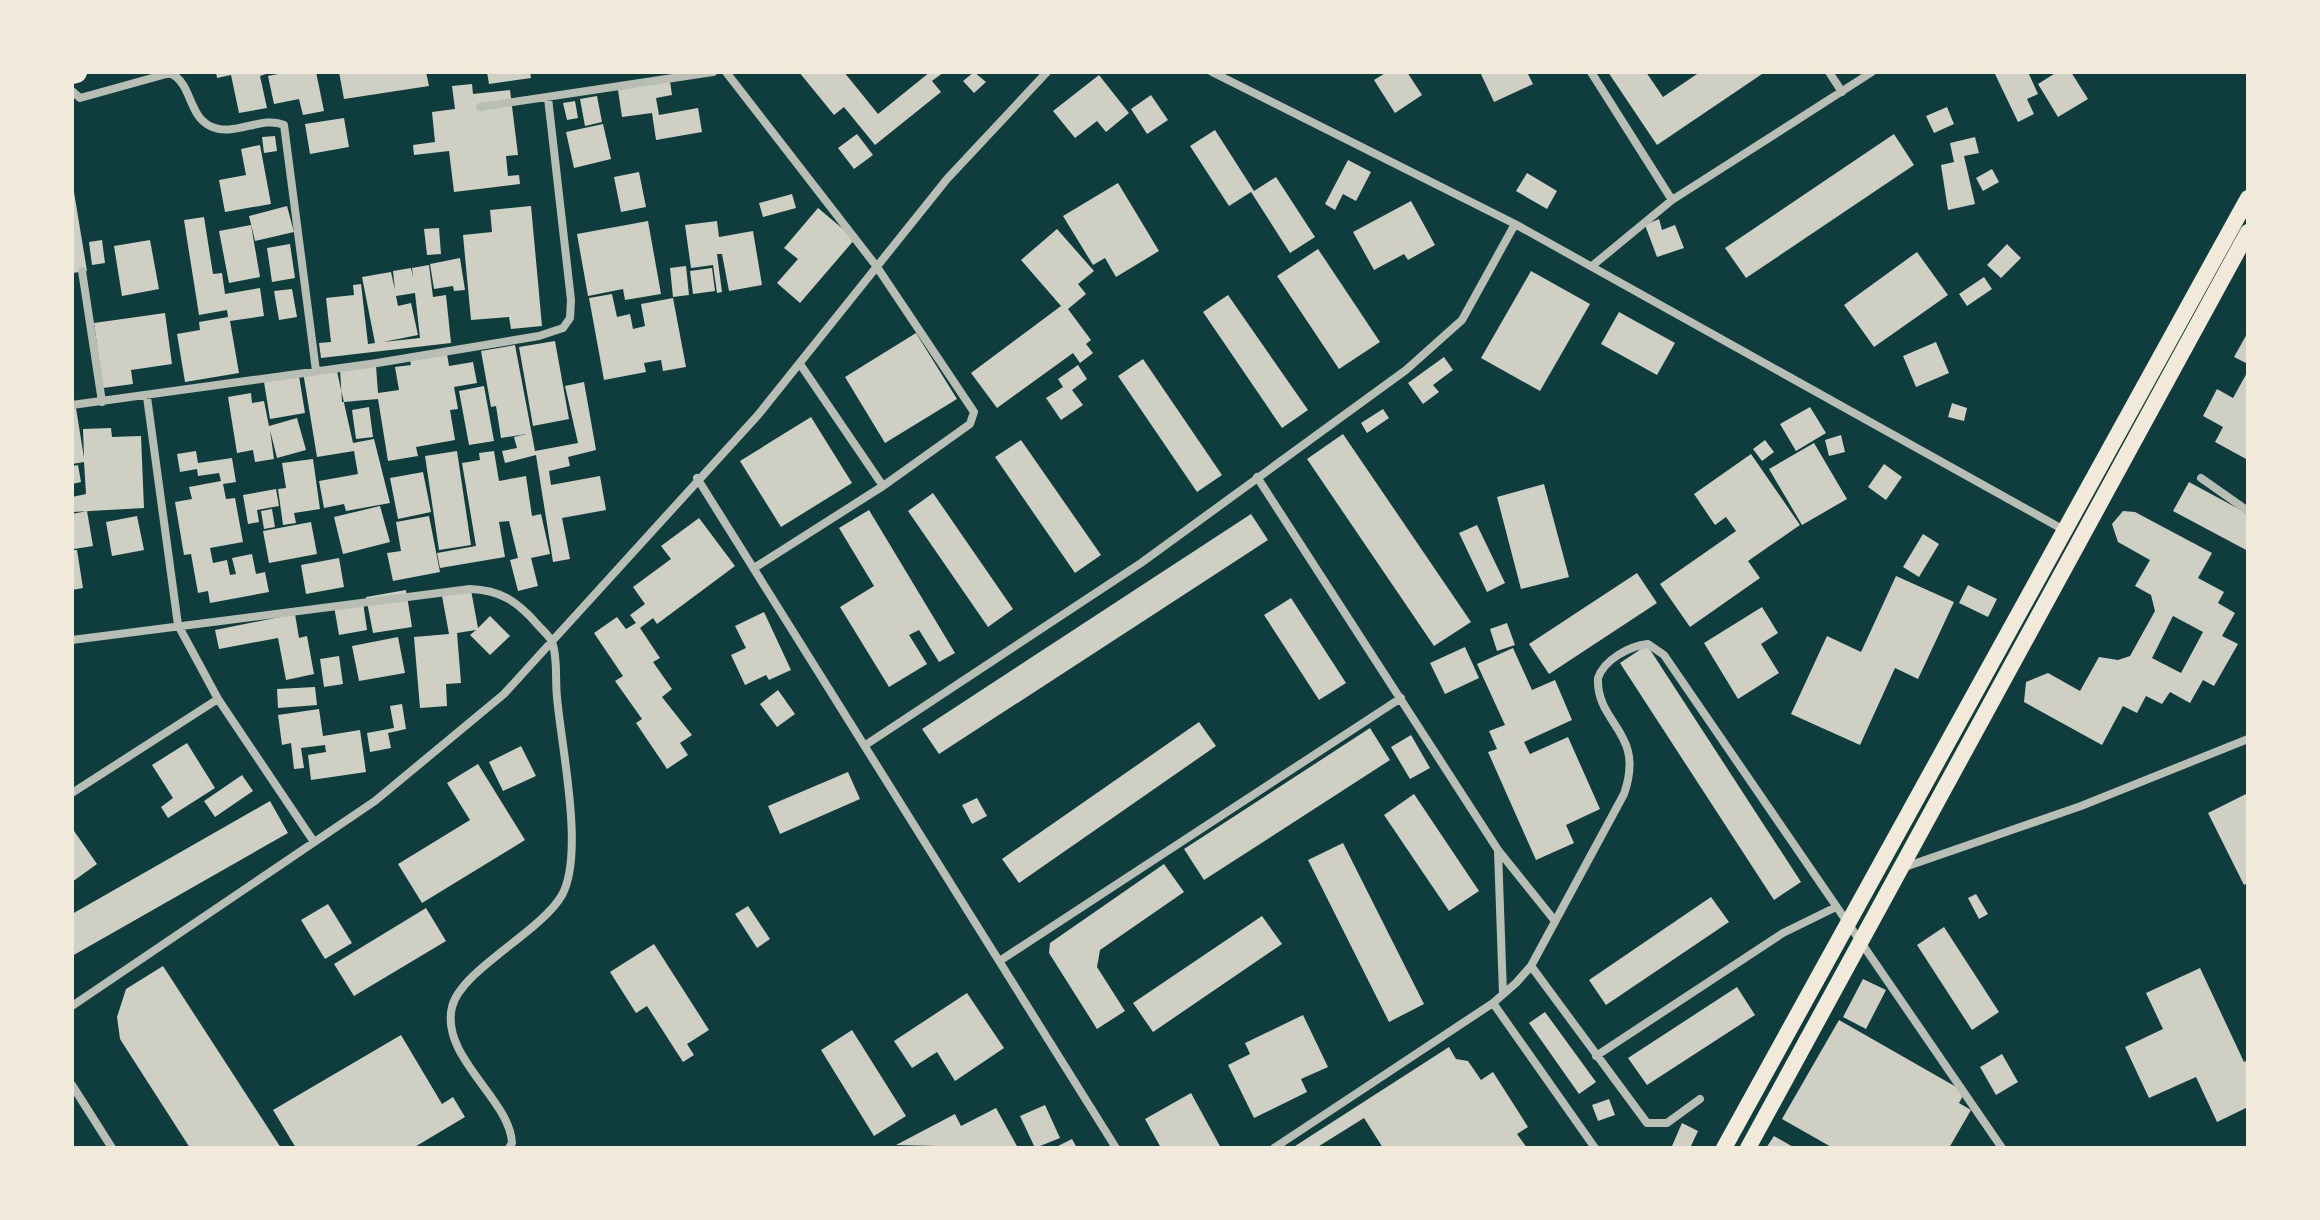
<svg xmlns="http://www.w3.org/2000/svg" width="2320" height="1220" font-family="'Work Sans',sans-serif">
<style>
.building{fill:#cfcfc3;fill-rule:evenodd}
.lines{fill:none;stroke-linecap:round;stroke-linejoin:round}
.minor{stroke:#b8beb3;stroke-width:8}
.secondary{stroke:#f1e9da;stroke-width:16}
.trunk{stroke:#f1e9da;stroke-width:22}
</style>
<rect width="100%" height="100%" fill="#0f3d3e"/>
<!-- building -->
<path class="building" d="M216 72H272L260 76 267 108 239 113 231 75 217 78Z
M288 72H316L324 111 303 115 299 99 274 104 268 76Z
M339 72H426L429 86 344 99Z
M487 72H530L531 78 489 84Z
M799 72H844L878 114 930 72H944L932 81 941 92 875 145 844 107 834 115Z
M974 72 986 82 974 93 963 81Z
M1387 72H1407L1422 95 1395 113 1374 80Z
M1480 72H1527L1533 84 1494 102Z
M1608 72H1646L1663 97 1700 72H1765L1657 145Z
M1999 72H2028L2038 94 2027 99 2034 114 2018 122 1995 74Z
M2057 72H2071L2088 99 2058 117 2038 84Z
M1099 75 1129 113 1106 132 1097 121 1075 138 1053 111Z
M670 81 672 95 656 98 659 115 698 108 702 132 656 140 652 113 622 117 618 90Z
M472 84 473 94 510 90 518 155 506 156 508 176 519 175 520 184 454 192 449 151 414 155 413 145 435 142 432 112 455 109 452 86Z
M1151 95 1168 120 1147 134 1131 109Z
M597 96 602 122 585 126 580 99Z
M575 101 578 118 567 120 563 103Z
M1947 107 1954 124 1934 133 1926 116Z
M344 118 349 147 310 154 305 124Z
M603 124 611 159 574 168 566 132Z
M1215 130 1254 191 1276 177 1315 237 1290 253 1251 192 1229 206 1190 146Z
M857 134 873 155 854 169 838 148Z
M1894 134 1914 165 1746 278 1725 248Z
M275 136 277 151 264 153 262 137Z
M1975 137 1979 153 1964 156 1975 204 1948 210 1941 165 1954 162 1950 143Z
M260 145 271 204 225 212 219 180 246 175 241 149Z
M1348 160 1371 172 1356 201 1343 194 1335 210 1325 204Z
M1992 169 1999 182 1983 191 1976 178Z
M639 172 646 207 621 212 614 177Z
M1527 173 1557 191 1547 209 1516 191Z
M72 180 87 271 72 273Z
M1118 183 1159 251 1116 277 1105 258 1093 265 1063 216Z
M792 194 796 208 763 217 759 203Z
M1411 201 1435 245 1408 260 1404 254 1374 270 1353 232Z
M287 206 294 232 255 241 249 216Z
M531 206 542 326 511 329 509 317 471 320 463 235 492 232 490 210Z
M818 208 855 239 800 303 777 283 798 259 784 248Z
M204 217 213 274 222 273 225 294 260 288 264 316 230 321 239 373 185 382 177 334 200 330 199 322 228 317 227 310 199 315 184 220Z
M1659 219 1662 230 1675 225 1684 248 1657 257 1645 225Z
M648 221 661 294 625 300 623 289 588 296 577 234Z
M717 221 719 237 753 231 762 285 729 291 722 254H717L722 292 717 293 713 265 691 268 685 225Z
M251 225 260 277 229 283 219 231Z
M439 228 441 254 427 255 424 229Z
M1057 229 1094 271 1078 284 1086 294 1068 309 1091 340 1086 344 1093 353 1080 363 1073 353 997 408 971 373 1061 306 1021 260Z
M102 240 105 263 92 265 89 242Z
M150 240 159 289 122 296 114 246Z
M290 244 295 278 272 282 267 248Z
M2007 244 2021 258 2001 278 1987 265Z
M1318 249 1380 342 1339 369 1277 276Z
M1917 252 1948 295 1874 347 1844 305Z
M460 258 465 290 454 291 453 286 434 289 430 264Z
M429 265 433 297 446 295 451 343 321 358 319 343 331 342 326 298 354 295 353 285 361 284 368 344 375 343 362 277 391 272 395 290 393 271 411 268 413 277 412 268ZM415 293 420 338 383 342 418 335 411 303 398 306 396 296Z
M686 266 689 295 673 297 670 268Z
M712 268 715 291 693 294 690 271Z
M1531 271 1590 304 1540 391 1481 358Z
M1984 277 1992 289 1967 306 1959 294Z
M292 289 297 317 279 320 274 291Z
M612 294 617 317 630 314 633 329 645 326 641 304 673 298 686 367 663 371 661 360 644 363 646 372 604 380 589 298Z
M1228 295 1308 410 1282 428 1203 312Z
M1619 312 1675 343 1657 375 1601 344Z
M165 313 172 364 131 370 133 384 103 388 94 323Z
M2248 332V364L2234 357Z
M916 333 957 399 885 443 845 377Z
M555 341 569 419 533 426 519 347Z
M1936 342 1949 373 1916 387 1903 356Z
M515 345 535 451 578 443 565 386 584 382 596 450 568 457 570 466 549 471 551 485 600 476 606 510 562 518 570 559 553 562 536 455 505 463 502 451 517 448 514 437 526 434 501 438 496 406 491 407 481 351Z
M447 354 449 366 473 362 477 383 454 387 458 409 450 410 455 440 416 447 418 456 388 461 378 399 342 402 340 369 376 366 378 393 399 390 395 367 411 365 410 360Z
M1444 357 1453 370 1433 385 1439 392 1423 404 1408 383Z
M1143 359 1222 475 1197 492 1118 376Z
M1078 365 1087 379 1072 390 1083 405 1061 420 1046 398 1063 387 1058 379Z
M336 367 353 443 374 439 390 503 346 511 344 504 324 508 319 481 358 474 354 451 317 457 303 372Z
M2248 371V460L2215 442 2223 427 2203 416 2217 389 2233 398Z
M299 376 305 413 270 419 264 382Z
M484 386 494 441 469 445 459 391Z
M251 393 252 403 264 401 269 426 297 418 306 450 277 458 270 430 274 459 255 462 253 450 237 453 228 397Z
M1952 403 1967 408 1964 421 1948 417Z
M369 407 373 437 356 439 352 410Z
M1810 407 1826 433 1796 451 1780 424Z
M76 408 84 458 83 429 111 428 112 437 141 436 144 508 72 512V497L86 494 84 462 72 464V409Z
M1383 409 1389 418 1367 433 1361 423Z
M811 417 852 483 781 527 740 461Z
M1343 434 1471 622 1434 646 1307 459Z
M1841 435 1845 452 1829 456 1825 440Z
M1021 440 1101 555 1075 573 995 457Z
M1765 440 1774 452 1762 461 1753 449Z
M1814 443 1847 499 1802 525 1769 469Z
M196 451 198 463 232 458 236 482 223 484 226 499 235 498 243 542 210 548 213 563 227 560 230 575 236 574 232 558 252 554 256 574 265 572 269 592 210 603 208 591 198 593 191 554 184 555 175 502 192 499 189 487 221 481 219 473 198 476 197 469 180 472 177 454Z
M457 451 471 545 439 550 425 456Z
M494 451 499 481 526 476 532 516 541 514 550 554 531 558 538 586 518 591 510 560 518 558 509 521 499 522 505 557 440 568 437 553 476 546 462 463 480 460 479 453Z
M1751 454 1800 525 1748 561 1760 578 1690 627 1660 584 1736 531 1726 517 1715 525 1694 494Z
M313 459 320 509 294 513 296 523 283 525 278 489 286 488 282 463Z
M1884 464 1902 477 1886 500 1868 487Z
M78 465 81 482 72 484V466Z
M423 472 431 512 398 519 390 478Z
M2189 482 2248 514V551L2173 511Z
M1544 484 1569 577 1521 589 1497 497Z
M276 489 279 506 257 510 259 522 248 524 243 495Z
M933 493 1013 609 988 627 908 511Z
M380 506 390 542 343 554 334 517Z
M272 509 275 527 264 529 261 511Z
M869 510 955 653 939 662 919 630 909 635 927 664 889 687 840 607 874 586 839 528Z
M87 511 93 546 74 549 72 514Z
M2123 511 2135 512 2212 553 2198 578 2224 592 2218 603 2235 613 2222 636 2238 644 2214 686 2203 680 2190 703 2170 692 2162 704 2146 696 2137 713 2123 706 2102 745 2024 702 2026 682 2048 673 2080 691 2099 657 2118 660 2130 656 2155 611 2151 595 2135 586 2150 560 2118 542 2112 524ZM2173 616 2203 632 2181 673 2152 658Z
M1251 514 1268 540 939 754 922 729Z
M137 516 144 550 112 556 106 522Z
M429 516 440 572 393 581 387 553 401 551 396 522Z
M699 518 735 566 657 624 653 618 640 628 660 658 653 662 672 689 662 697 692 735 680 743 688 755 667 769 636 723 642 719 615 681 623 676 594 633 617 617 626 629 636 623 630 615 645 604 633 587 671 559 661 546Z
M311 522 317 554 269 563 263 531Z
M1477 525 1505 583 1487 592 1459 533Z
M1923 534 1939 544 1919 577 1903 567Z
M72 550H77L83 588 72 590Z
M339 558 344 587 306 594 301 565Z
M1637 573 1657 603 1549 674 1529 644Z
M1896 576 1954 602 1918 679 1895 668 1860 745 1791 714 1827 636 1861 652Z
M1968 585 1997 599 1988 617 1959 603Z
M406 590 412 627 373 633 366 597Z
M471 590 478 628 490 616 510 636 490 655 470 635 476 630 457 633 461 683 446 684 447 706 420 708 414 637 449 634 442 596Z
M1291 598 1346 683 1319 700 1264 615Z
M363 602 367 630 339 635 334 606Z
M1762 607 1778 633 1761 644 1779 673 1738 699 1704 643Z
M764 612 791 670 769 680 766 675 745 685 731 655 746 648 735 626Z
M295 614 299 638 307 636 314 674 286 680 278 638 219 649 215 630Z
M1507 623 1515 645 1497 651 1490 629Z
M398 637 405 673 359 681 352 646Z
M1647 645 1801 882 1774 900 1620 663Z
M1465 647 1479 678 1445 694 1430 663Z
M1513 648 1532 690 1555 680 1572 720 1524 742 1530 754 1568 737 1600 809 1566 825 1574 843 1536 860 1488 752 1497 749 1489 731 1505 725 1477 664Z
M339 656 343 684 324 687 320 659Z
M315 687 317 705 278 708 277 689Z
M778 690 795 714 777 727 760 704Z
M402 704 406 729 388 733 391 748 370 752 367 733 394 728 390 706Z
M319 709 323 736 360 730 366 772 311 780 308 755 326 752 325 745 301 748 304 768 294 769 291 743 282 745 278 715Z
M1199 722 1216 746 1019 883 1002 859Z
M1370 728 1390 760 1204 880 1184 849Z
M1411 735 1430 768 1410 779 1391 747Z
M187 743 215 788 168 818 161 807 173 798 152 765Z
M521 746 536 776 503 791 489 762Z
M478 764 525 840 422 903 398 864 470 820 447 783Z
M848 772 860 799 780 834 768 806Z
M242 775 253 791 215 817 204 801Z
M2248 793V883L2244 885 2208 813Z
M1414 794 1479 891 1449 911 1384 815Z
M977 798 987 816 972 824 962 805Z
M270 801 288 833 72 956V914Z
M72 828 97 864 72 882Z
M1343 843 1424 1004 1389 1022 1308 860Z
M1164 864 1184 892 1100 950 1097 967 1125 1011 1097 1029 1049 953 1050 943Z
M1976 894 1988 914 1979 919 1968 898Z
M1711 897 1729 922 1606 1005 1589 980Z
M328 904 352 943 325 959 301 920Z
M748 906 770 939 757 948 735 914Z
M426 908 446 941 354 996 334 964Z
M1262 916 1282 944 1153 1032 1133 1003Z
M1944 927 1999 1012 1972 1030 1917 945Z
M654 944 709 1030 687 1044 694 1055 683 1062 647 1006 636 1013 610 972Z
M163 966 281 1148H190L120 1039 117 1017 126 989Z
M2200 968 2244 1062 2248 1060V1107L2217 1122 2196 1077 2149 1098 2125 1047 2163 1029 2146 993Z
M1863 979 1886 990 1866 1029 1843 1017Z
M1737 987 1755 1015 1647 1085 1628 1058Z
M967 993 1004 1048 955 1081 937 1052 912 1068 894 1041Z
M1545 1012 1596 1082 1579 1094 1529 1023Z
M1303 1015 1328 1067 1301 1079 1307 1092 1254 1118 1228 1065 1250 1054 1245 1043Z
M1839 1020 1965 1092 1959 1103 1971 1110 1949 1148H1833L1782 1119Z
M852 1030 906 1116 874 1136 821 1050Z
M401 1035 442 1104 453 1097 465 1117 413 1148H296L273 1110Z
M1449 1047 1456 1059 1468 1061 1481 1080 1493 1072 1528 1127 1517 1134 1527 1148H1383L1364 1118 1316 1148H1292Z
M2002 1054 2018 1082 1996 1095 1980 1067Z
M1191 1093 1221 1148H1161L1145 1119Z
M1609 1099 1615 1115 1598 1121 1592 1105Z
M1045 1105 1060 1138 1035 1148 1020 1116Z
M996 1108 1018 1148 896 1145 955 1114 961 1126Z
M1682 1123 1698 1131 1690 1148 1672 1146Z
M1774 1136 1795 1148H1766Z
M1072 1139 1077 1148H1054Z"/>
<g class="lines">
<!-- minor -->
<path class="minor" d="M726 72 877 267 974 412 970 424 883 486 754 568
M1212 72 1515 224 2064 530
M1591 72 1672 200
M1829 72 1842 92
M72 91 80 98 170 73C192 83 188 115 210 126 233 138 262 115 284 125L316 371
M480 107 713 72
M1592 266 1672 200 1872 72
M82 271 102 402
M800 364 883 486
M147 397 178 625 218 699 314 842
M72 405 377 363 539 336 563 328 570 318 571 300 548 98
M1257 477 1498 850 1555 921
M697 478 1116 1148
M2201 478 2248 511
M72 640 470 589C500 590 517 601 537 624 541 629 550 636 552 642 558 657 555 681 557 697 561 746 585 853 562 895 541 932 461 970 452 1007 440 1057 510 1099 512 1143L509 1148
M867 744 1141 563 1406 370 1462 320 1515 224
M72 793 218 699
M1498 851 1503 994
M1902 868 2081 806 2248 739
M1001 960 1401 698
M1531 966 1647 1123H1667L1700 1099
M1493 1003 1595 1148
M72 1006 375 801 504 694 758 415 947 179 1047 72
M1596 1056 1783 933 1834 908
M72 1085 112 1148
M1274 1148 1493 1003 1516 983 1531 966 1624 794C1646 731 1596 725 1598 678 1604 660 1629 646 1648 644L1664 655 2002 1148"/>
<!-- secondary -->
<path class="secondary" d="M1724 1148 2248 198
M1748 1148 2248 232"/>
<!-- trunk -->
<path class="trunk" d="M72 73 76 72"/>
</g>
<!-- border -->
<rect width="2320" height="1220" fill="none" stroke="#f1e9da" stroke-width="148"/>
</svg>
